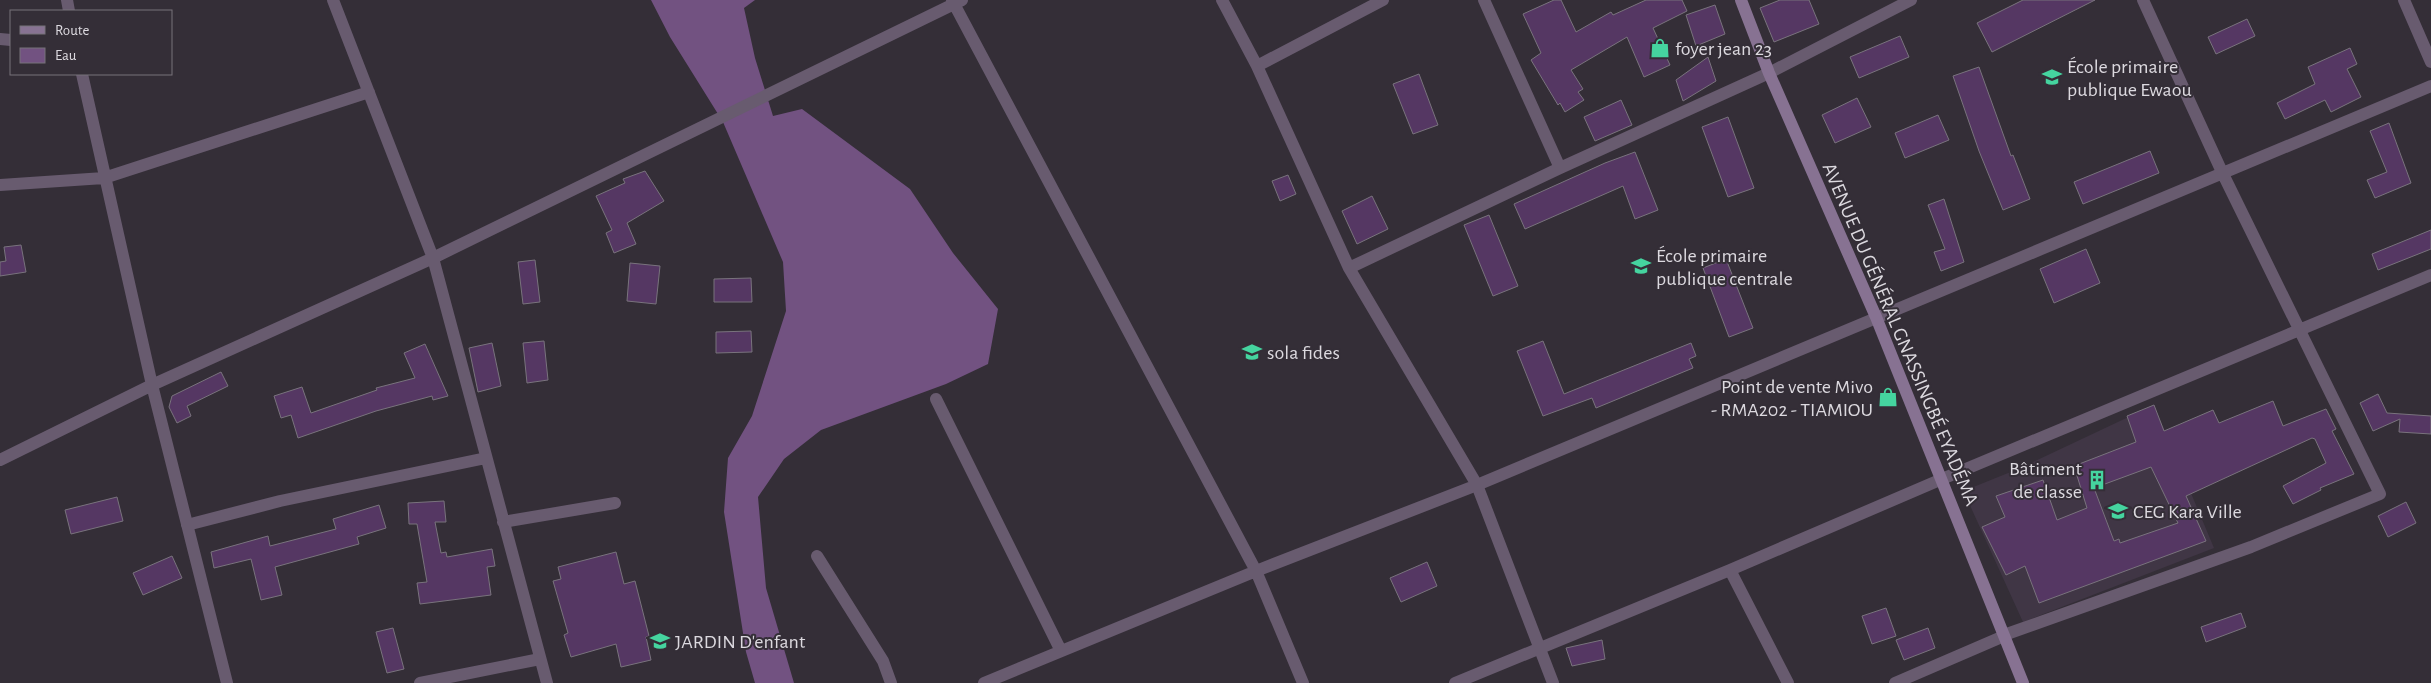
<svg xmlns="http://www.w3.org/2000/svg" width="2431" height="683" font-family="'Alegreya Sans',sans-serif">
<style>
.built{fill:#403645}
.water{fill:#725281}
.building{fill:#553763;stroke:#79737d;fill-rule:evenodd}
.lines{fill:none;stroke-linecap:round;stroke-linejoin:round}
.minor{stroke:#685b6f;stroke-width:12}
.secondary{stroke:#877292;stroke-width:12}
.labels{text-anchor:middle;stroke-width:4;stroke-linejoin:round;paint-order:stroke}
.poi-label{font-size:20px;fill:#dcd9df;stroke:#342e37;text-anchor:start}
.street-label{font-size:20px;fill:#dcd9df;stroke:#342e37}
</style>
<rect width="100%" height="100%" fill="#342e37"/>
<!-- built -->
<path class="built" d="M2154 405 2214 548 2023 622 1968 501 1971 488 2018 469Z"/>
<!-- water -->
<path class="water" d="M651 0H755L744 8 755 58 773 116 802 109 910 189 953 253 998 309 988 364 946 384 821 430 784 459 758 497 766 588 794 683H755L746 652 724 512 728 458 752 416 786 311 783 262 723 122 670 37Z"/>
<!-- building -->
<path class="building" d="M1554 0H1561L1576 32 1611 12 1613 15 1646 0H1682L1687 11 1653 28 1670 65 1644 77 1627 37 1571 70 1583 89 1578 92 1584 100 1565 112 1560 103 1558 105 1531 60 1541 53 1523 14Z
M1780 0H1809L1819 24 1774 42 1760 8Z
M2023 0H2095L1992 52 1977 23Z
M1715 5 1725 34 1696 46 1686 15Z
M2247 19 2255 36 2216 54 2208 37Z
M1900 36 1909 57 1859 78 1850 57Z
M2350 48 2357 64 2347 69 2361 97 2331 112 2325 100 2285 119 2277 103 2315 84 2308 67Z
M1708 57 1716 81 1683 101 1676 80Z
M1979 67 2011 156 2013 155 2030 199 2003 210 1979 151 1953 76Z
M1419 74 1438 125 1413 134 1393 84Z
M1857 98 1871 127 1835 143 1822 115Z
M1621 100 1632 125 1595 141 1584 117Z
M1938 115 1949 140 1905 158 1895 133Z
M1728 117 1754 188 1728 197 1702 127Z
M2389 123 2411 183 2375 198 2367 180 2387 172 2370 131Z
M2150 151 2159 173 2083 204 2074 182Z
M1635 152 1658 210 1635 219 1623 186 1525 229 1514 204 1605 163Z
M645 171 664 201 627 223 636 244 614 253 606 233 612 230 596 196 625 183 623 179Z
M1288 175 1296 194 1280 201 1272 181Z
M1372 196 1388 229 1357 244 1342 211Z
M1944 199 1964 262 1941 271 1934 252 1945 249 1928 205Z
M1489 215 1518 286 1493 296 1464 225Z
M2431 230V249L2378 270 2372 254Z
M21 245 26 272 0 276V262L6 261 4 247Z
M2086 249 2100 283 2054 303 2040 269Z
M1726 259 1753 328 1729 337 1703 268Z
M535 260 540 302 523 304 518 262Z
M630 263 660 266 656 304 627 301Z
M751 278 752 302H714V279Z
M751 331 752 352 716 353V332Z
M544 341 548 380 527 383 523 343Z
M1543 341 1564 394 1691 343 1696 356 1689 359 1693 368 1596 408 1592 398 1543 416 1517 351Z
M492 343 501 386 478 392 469 348Z
M425 344 448 396 433 400 432 396 376 411 298 438 291 415 281 418 274 396 302 387 311 413 377 390 376 388 415 378 404 353Z
M221 372 228 386 187 406 191 416 177 423 169 407 172 396Z
M2378 394 2387 413 2431 416V434L2399 432 2400 419 2373 431 2360 403Z
M2273 401 2283 426 2326 409 2336 429 2332 431 2354 474 2320 488 2321 490 2293 504 2283 486 2326 463 2315 439 2312 438 2186 496 2206 541 2039 603 2025 566 2006 575 1982 527 2005 517 1996 496 2043 480 2057 520 2087 508 2074 466 2136 442 2127 416 2154 405 2164 431 2213 410 2219 423ZM2151 467 2178 523 2120 543 2119 539 2114 541 2094 488Z
M117 497 123 521 71 534 65 510Z
M444 501 446 522H435L441 553 446 552 447 557 492 549 495 566 487 567 491 595 420 604 417 583 427 582 417 524H409L408 503Z
M2406 502 2416 523 2388 537 2378 516Z
M379 505 386 528 357 537 359 544 275 567 282 595 261 600 251 559 214 568 211 552 268 536 270 546 336 529 333 519Z
M616 552 624 584 635 581 649 636 646 637 651 660 621 667 616 644 571 657 564 635 568 633 553 581 561 579 558 567Z
M172 556 182 578 143 595 133 573Z
M1427 562 1437 586 1401 602 1390 578Z
M1886 608 1896 636 1872 644 1862 616Z
M2241 613 2246 627 2206 642 2201 627Z
M393 628 404 669 387 673 376 632Z
M1928 628 1935 648 1904 660 1896 640Z
M1602 640 1605 659 1572 666 1566 648Z"/>
<g class="lines">
<!-- minor -->
<path class="minor" d="M67 0 69 11
M333 0 433 258 547 683
M952 0 1256 571 1303 683
M1222 0 1257 66 1349 268 1477 485 1553 683
M1484 0 1560 168
M2404 0 2431 62
M0 39 11 40
M1257 66 1383 0
M82 74 152 385 227 683
M0 185 104 178 369 92
M1349 268 1560 168 1769 73 1911 0
M936 399 1061 651
M0 460 152 385 433 258 962 0
M503 522 615 503
M187 525 280 501 486 458
M817 556 883 661 891 683
M1730 570 1788 683
M2004 635 2251 547 2380 494 2222 172 2143 0
M420 683 540 659
M984 683 1256 571 1477 485 2431 86
M1455 683 1730 570 1942 479 2431 275
M1895 683 2004 636"/>
<!-- secondary -->
<path class="secondary" d="M1741 0 1769 73 1876 317 2023 683"/>
</g>
<!-- icons -->
<defs>
<symbol id="shop-bare" viewBox="-9 -9 18 18"><path d="M-5-2.5h2.3a2.7 3.5 0 0 1 5.4 0H5L5.5 6h-11ZM-1.5-2.5h3a1.5 2.3 0 0 0-3 0Z" fill="#45d49f" stroke="#342e37" stroke-width="2.5" paint-order="stroke"/></symbol>
<symbol id="school-bare" viewBox="-9 -9 18 18"><path d="M0-5L7-2L0 1L-7-2ZM-4 1L0 2.5L4 1V4Q0 6-4 4Z" fill="#45d49f" stroke="#342e37" stroke-width="2.5" paint-order="stroke"/></symbol>
<symbol id="building-bare" viewBox="-9 -9 18 18"><path d="M-4-6H4V6H1V3H-1V6H-4ZM-2.5-4.3h1.7v1.8h-1.7ZM.8-4.3h1.7v1.8H.8ZM-2.5-1h1.7V.8h-1.7ZM.8-1h1.7V.8H.8Z" fill="#45d49f" stroke="#342e37" stroke-width="2.5" paint-order="stroke"/></symbol>
</defs>
<g fill-rule="evenodd">
<use href="#shop-bare" x="1646" y="34" width="28" height="28"/>
<use href="#school-bare" x="2038" y="63" width="28" height="28"/>
<use href="#school-bare" x="1627" y="252" width="28" height="28"/>
<use href="#school-bare" x="1238" y="338" width="28" height="28"/>
<use href="#shop-bare" x="1874" y="383" width="28" height="28"/>
<use href="#building-bare" x="2083" y="466" width="28" height="28"/>
<use href="#school-bare" x="2104" y="497" width="28" height="28"/>
<use href="#school-bare" x="646" y="627" width="28" height="28"/>
</g>
<g class="labels">
<!-- poi labels -->
<g class="poi-label">
<text x="1675" y="55">foyer jean 23</text>
<text x="2067" y="73">École primaire<tspan x="2067" dy="23">publique Ewaou</tspan></text>
<text x="1656" y="262">École primaire<tspan x="1656" dy="23">publique centrale</tspan></text>
<text x="1267" y="359">sola fides</text>
<text x="1873" y="393" text-anchor="end">Point de vente Mivo<tspan x="1873" dy="23">- RMA202 - TIAMIOU</tspan></text>
<text x="2082" y="475" text-anchor="end">Bâtiment<tspan x="2082" dy="23">de classe</tspan></text>
<text x="2133" y="518">CEG Kara Ville</text>
<text x="675" y="648">JARDIN D'enfant</text>
</g>
<!-- street labels -->
<g class="street-label">
<text transform="translate(1901 334) rotate(67)" y="7">AVENUE DU GÉNÉRAL GNASSINGBÉ EYADÉMA</text>
</g>
</g>
<!-- legend -->
<rect x="10" y="10" width="162" height="65" fill="#342e37" stroke="#77727a"/>
<rect x="20" y="26" width="25" height="8" fill="#877292" stroke="#77727a"/>
<text x="55" y="35" font-size="15" fill="#dcd9df">Route</text>
<rect x="20" y="48" width="25" height="15" fill="#725281" stroke="#77727a"/>
<text x="55" y="60" font-size="15" fill="#dcd9df">Eau</text>
</svg>
